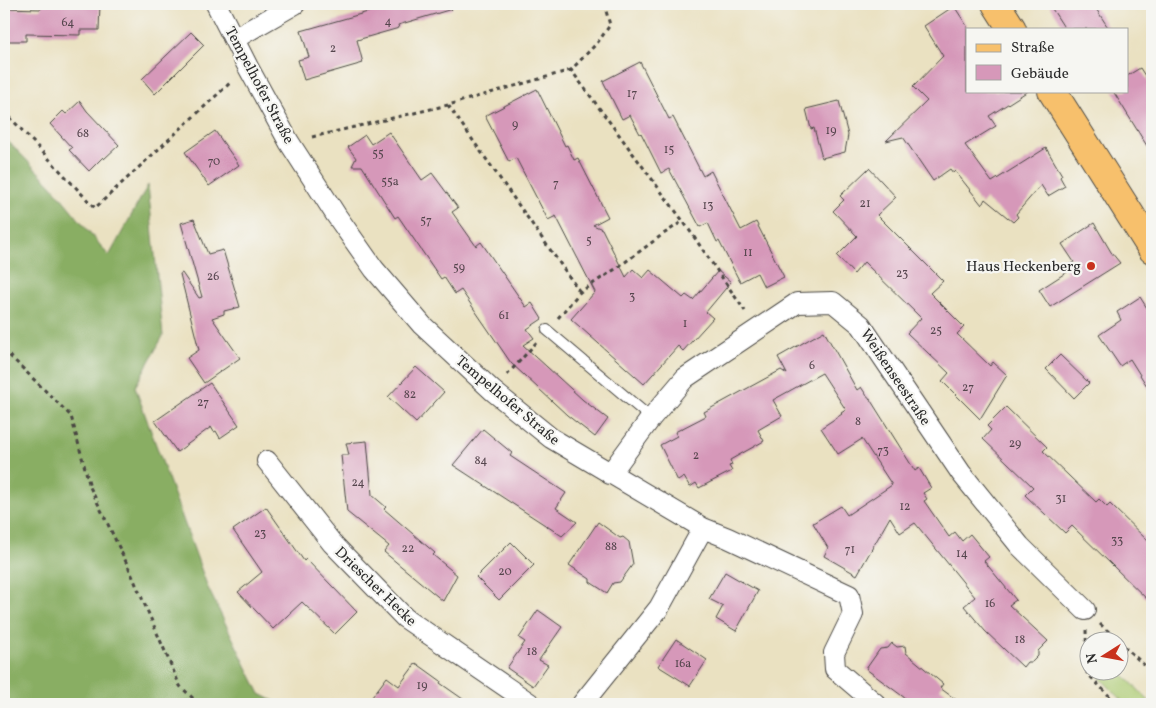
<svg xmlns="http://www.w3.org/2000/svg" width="1156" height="708" font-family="Vollkorn,serif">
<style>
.green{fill:#acca71;stroke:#6c7a4e}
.forest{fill:#89ae63;stroke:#5a6c47}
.building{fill:#d698b9}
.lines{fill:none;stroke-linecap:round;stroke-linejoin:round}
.lane-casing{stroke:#484642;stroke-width:12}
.street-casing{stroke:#484642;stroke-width:22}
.primary-casing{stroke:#484642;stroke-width:30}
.path{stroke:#484642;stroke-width:3;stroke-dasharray:4 4;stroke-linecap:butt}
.lane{stroke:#fff;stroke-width:10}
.street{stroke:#fff;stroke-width:20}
.primary{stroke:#f7c06c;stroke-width:28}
.poi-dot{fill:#c8321e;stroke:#f6f6f2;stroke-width:2}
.labels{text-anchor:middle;stroke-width:4.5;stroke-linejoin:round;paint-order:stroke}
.number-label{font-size:12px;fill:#56464e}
.street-label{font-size:15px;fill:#2b2b2b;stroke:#f6f6f2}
.poi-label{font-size:15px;fill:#2b2b2b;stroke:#f6f6f2;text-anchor:end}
</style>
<rect width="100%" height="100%" fill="#f6f6f2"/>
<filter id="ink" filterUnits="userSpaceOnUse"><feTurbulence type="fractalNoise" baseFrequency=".02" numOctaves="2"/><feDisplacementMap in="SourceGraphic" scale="10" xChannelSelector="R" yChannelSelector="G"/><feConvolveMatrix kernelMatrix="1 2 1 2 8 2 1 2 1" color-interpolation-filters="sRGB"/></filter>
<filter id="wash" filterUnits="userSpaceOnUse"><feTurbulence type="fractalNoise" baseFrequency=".0096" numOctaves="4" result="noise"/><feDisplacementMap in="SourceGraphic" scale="20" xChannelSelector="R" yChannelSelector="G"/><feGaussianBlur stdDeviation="1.12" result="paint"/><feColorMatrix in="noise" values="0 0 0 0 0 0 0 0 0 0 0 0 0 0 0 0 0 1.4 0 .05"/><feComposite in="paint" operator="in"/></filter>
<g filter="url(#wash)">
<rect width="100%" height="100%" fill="#eae1c1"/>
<!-- green -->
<path class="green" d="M1118 670H1119L1152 704H1126L1093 671Z"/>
<!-- forest -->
<path class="forest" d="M4 137 51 185 109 256 148 185 163 336 135 387 208 588 260 694 280 704H4Z"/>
<g id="blocks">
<!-- building -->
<path class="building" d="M41 4H100L99 30H80V35L26 34V41H4V8L41 9Z
M373 4H451L452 9 398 25 399 28 357 40 363 63 304 80 298 60 309 57 301 31 375 10Z
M1049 4H1093L1109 29H1065Z
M954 6 967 26V91H1028L989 116 996 126 965 145 992 182 1046 148 1062 175 1060 177 1065 186 1048 196 1041 185 1016 214 1018 217 1013 222 985 199 982 205 955 171 953 173 950 169 933 181 903 137 886 141 927 101 913 87 943 56 924 26Z
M191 32 204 45 155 94 142 79Z
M640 62 669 119 673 117 703 176 711 171 741 230 756 222 784 277 764 287 757 273 740 282 719 241 717 242 708 223 700 227 669 169 661 173 641 133 640 134 630 115 622 119 603 81Z
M1140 68 1152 87V154L1113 91H1127V76Z
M537 89 565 146 567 145 574 160 578 158 608 217 593 225 602 229 626 277 633 269 643 278 650 270 683 298 686 295 693 300 718 271 731 282 706 312 713 318 683 351 678 346 644 384 571 319 595 292 556 216 548 220 516 158 509 162 485 116Z
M80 101 87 111 119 145 104 159 103 157 89 171 69 150 72 148 50 124 63 111 66 114Z
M839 101 848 135 845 152 822 158 814 128 811 129 806 109Z
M215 131 239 165 209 186 185 152Z
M389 132 422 180 432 173 458 208 452 212 476 246 481 242 526 307 532 303 542 319 527 329 534 338 523 345 583 400 608 419 595 437 567 415 511 363 461 290 455 294 444 277 441 279 398 216 395 218 362 166H352L356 158 348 147 365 135 371 144Z
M869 168 896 197 877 215 943 281 930 293 964 327 957 334 990 366 993 362 1007 375 980 419 942 381 949 373 907 333 921 318 864 262 854 274 837 256 857 236 833 211 844 200 840 196Z
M194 219 208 254 223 250 240 307 224 311V314L212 318 240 358 204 383 187 358 199 350 180 274 182 273 199 298 202 297 181 223Z
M1094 223 1111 252 1120 263 1050 307 1039 290 1067 272 1064 268 1074 262 1062 244Z
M1140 297 1152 316V394L1130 359 1120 366 1099 335 1121 320 1117 312Z
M824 331 857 390 861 387 867 396H868L915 471 919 468 931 488 923 493 927 499 924 501 949 537 955 532 962 541 970 534 989 557 984 561 1016 600 1009 605 1048 641 1038 651V656L1032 662H1027L1023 667 985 631 964 606 975 597 915 523 900 533 890 517 857 575 824 556 828 548 813 523 841 506 847 515 892 485 862 439 838 454 821 428 842 414 841 413 846 410 822 373 773 400 782 416 758 430 764 441 730 460 732 465 729 466 732 471 699 488 696 483 690 487 684 477 678 481 660 445 677 436 675 432 706 416 704 412 781 370 787 374 778 357Z
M1060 355 1089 383 1074 398 1046 369Z
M416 367 444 392 416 423 388 397Z
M210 383 239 425 220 438 216 431 214 432 211 427 177 452 155 421Z
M1006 407 1047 447 1043 451 1096 502 1099 499 1107 507 1110 504 1152 545V604L1072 526 1065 533 1025 495 1033 487 983 439 991 430 987 426Z
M483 429 512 453 510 456 566 493 556 508 577 522 562 536 453 465Z
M367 441 372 495 386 507 384 509 435 553 433 555 457 575 443 601 384 552 389 546 347 512 341 455H349L346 443Z
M266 507 304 561 306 559 357 612 335 634 302 602 273 629 238 592 262 572 233 530Z
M598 522 620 538 623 537 629 542 633 564 620 582 613 583 607 593 590 582V579L569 565Z
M511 542 534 565 499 600 476 577Z
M725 572 758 591 736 631 716 619 723 606 709 599Z
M538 610 562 627 539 660 548 665 533 686 507 668 525 642 519 638Z
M676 639 707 660 690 686 658 666Z
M892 643 897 647 905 646 906 653 943 684 940 688 962 704H913L866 669 880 649 888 648Z
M416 663 441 681 440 683 470 704H382L372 697 387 677 399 686Z"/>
</g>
</g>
<g filter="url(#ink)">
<use href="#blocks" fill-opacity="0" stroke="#484642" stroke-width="1"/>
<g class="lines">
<defs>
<path id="lane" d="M547 330 651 418"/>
<path id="street" d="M216 4 248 67 289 142 336 215 374 269 422 325 493 391 551 438 703 528 728 538 849 595 853 614 834 653 835 669 876 704
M234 39 295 4
M267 461 332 543 405 618 531 704
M610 474 651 418 685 378 797 303 833 302 861 325 961 473 1020 546 1085 610
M582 704 659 608 703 528"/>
<path id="primary" d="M996 4 1012 29
M1052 91 1152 249"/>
</defs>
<!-- lane casing -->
<use href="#lane" class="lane-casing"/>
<!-- street casing -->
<use href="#street" class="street-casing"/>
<!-- primary casing -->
<use href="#primary" class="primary-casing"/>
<!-- path -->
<path class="path" d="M604 4 610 25 598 42 571 70 683 221 745 311
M571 70 448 105 580 292
M4 111 95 208 231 82
M312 137 448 105
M558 318 580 292 617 268 662 235 683 221
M4 350 71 416 90 487 128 566 180 686 199 704
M507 375 536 343
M1100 624 1118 640
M1086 630 1087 673 1117 704
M1118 641 1152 672"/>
<!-- lane -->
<use href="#lane" class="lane"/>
<!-- street -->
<use href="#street" class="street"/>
<!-- primary -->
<use href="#primary" class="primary"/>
</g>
</g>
<!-- markers -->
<circle class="poi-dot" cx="1091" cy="266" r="5"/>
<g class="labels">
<!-- number labels -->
<g class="number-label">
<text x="388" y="25">4</text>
<text x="68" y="26">64</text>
<text x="333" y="52">2</text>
<text x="632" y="97">17</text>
<text x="515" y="128">9</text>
<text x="831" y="134">19</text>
<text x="83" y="137">68</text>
<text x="669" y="153">15</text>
<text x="378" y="157">55</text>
<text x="214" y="165">70</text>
<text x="390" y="185">55a</text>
<text x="556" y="187">7</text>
<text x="865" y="207">21</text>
<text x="708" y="209">13</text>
<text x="426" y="224">57</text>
<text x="589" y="244">5</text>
<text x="748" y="256">11</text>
<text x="459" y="271">59</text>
<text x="902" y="277">23</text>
<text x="213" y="280">26</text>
<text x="632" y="300">3</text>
<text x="504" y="319">61</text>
<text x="685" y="327">1</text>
<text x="936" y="334">25</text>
<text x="812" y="369">6</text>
<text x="968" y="391">27</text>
<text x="410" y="398">82</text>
<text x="203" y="406">27</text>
<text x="858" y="425">8</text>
<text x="1015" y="447">29</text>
<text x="883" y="454">73</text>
<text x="696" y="459">2</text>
<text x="481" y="464">84</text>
<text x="358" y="486">24</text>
<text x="1061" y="502">31</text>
<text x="905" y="510">12</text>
<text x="260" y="537">23</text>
<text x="1117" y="544">33</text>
<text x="611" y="550">88</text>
<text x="408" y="552">22</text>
<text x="850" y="553">71</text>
<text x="962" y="557">14</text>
<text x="505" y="575">20</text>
<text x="990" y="607">16</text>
<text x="1020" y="643">18</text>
<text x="532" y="655">18</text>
<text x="683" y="667">16a</text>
<text x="422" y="689">19</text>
</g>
<!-- street labels -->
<g class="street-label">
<text transform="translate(260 85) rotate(62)" y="5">Tempelhofer Straße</text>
<text transform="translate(896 377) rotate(56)" y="5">Weißenseestraße</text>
<text transform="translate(508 400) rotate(40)" y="5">Tempelhofer Straße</text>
<text transform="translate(376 586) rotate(44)" y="5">Driescher Hecke</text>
</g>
<!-- poi labels -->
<g class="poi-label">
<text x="1081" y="271">Haus Heckenberg</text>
</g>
</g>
<!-- margin -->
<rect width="1156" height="708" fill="none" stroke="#f6f6f2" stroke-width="20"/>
<!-- legend -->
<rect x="966" y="28" width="162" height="65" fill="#f6f6f2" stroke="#a5a5a2"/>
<rect x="976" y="44" width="25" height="8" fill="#f7c06c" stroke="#a5a5a2"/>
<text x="1011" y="52" font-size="15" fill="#2b2b2b">Straße</text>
<rect x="976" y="65" width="25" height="15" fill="#d698b9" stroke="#a5a5a2"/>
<text x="1011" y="78" font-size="15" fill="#2b2b2b">Gebäude</text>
<!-- north arrow -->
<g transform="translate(1104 656) rotate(259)"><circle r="24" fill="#f6f6f2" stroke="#a5a5a2"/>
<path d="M0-4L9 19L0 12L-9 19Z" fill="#c8321e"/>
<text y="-8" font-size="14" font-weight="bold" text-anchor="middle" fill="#2b2b2b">N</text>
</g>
</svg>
